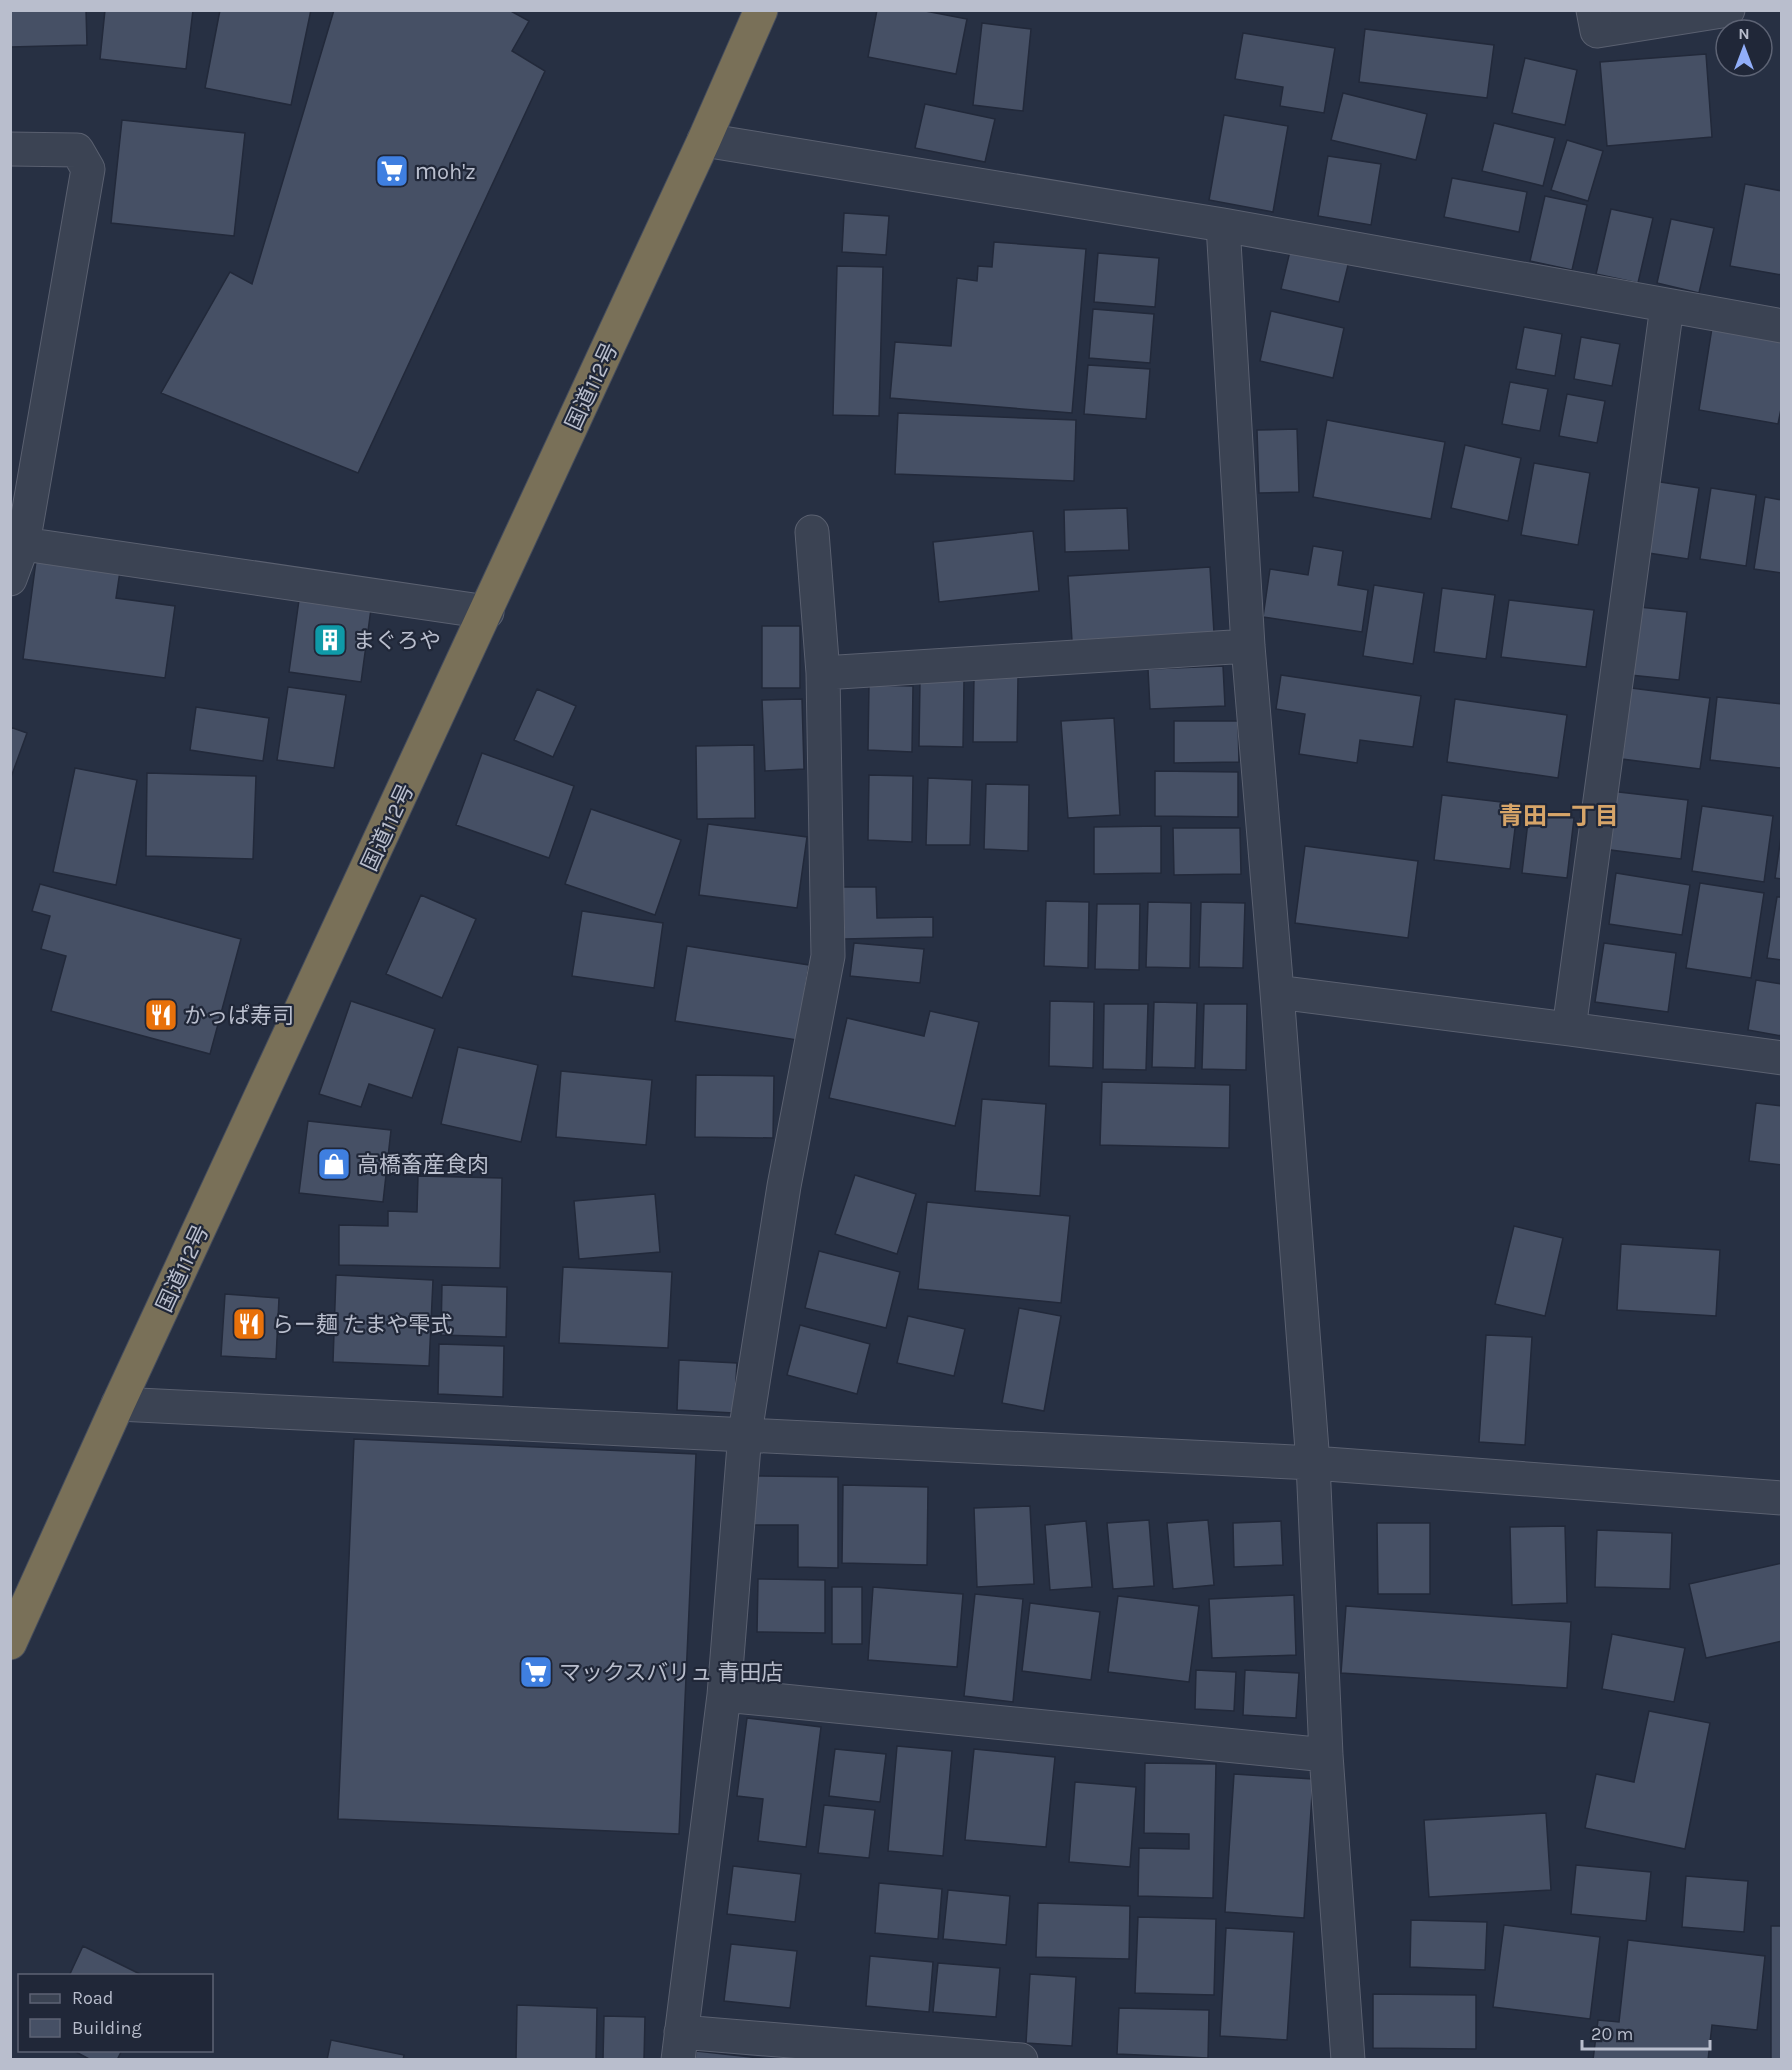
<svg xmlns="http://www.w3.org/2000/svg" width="1792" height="2070" font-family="Karla,'Noto Sans JP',sans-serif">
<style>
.building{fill:#465065;stroke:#22293a;stroke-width:1.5}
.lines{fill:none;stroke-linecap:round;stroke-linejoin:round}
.minor-casing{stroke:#5a6070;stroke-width:35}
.highway-casing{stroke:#464d5d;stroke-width:35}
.minor{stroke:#3b4353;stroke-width:33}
.highway{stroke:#797058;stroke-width:33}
.labels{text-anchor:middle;stroke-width:4.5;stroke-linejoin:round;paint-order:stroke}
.poi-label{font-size:22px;fill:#b9becd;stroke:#202738;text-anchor:start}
.street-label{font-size:22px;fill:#b9becd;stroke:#202738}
.neighbourhood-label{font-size:24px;font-weight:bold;fill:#d7a569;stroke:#202738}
</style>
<rect width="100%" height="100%" fill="#273043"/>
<!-- building -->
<path class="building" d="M10 10H86L87 45 10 47Z
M105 10H193L186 69 100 59Z
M220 10H311L291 105 205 88Z
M334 10H509L529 21 512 51 545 71 358 473 161 393 230 272 252 284Z
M877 10H920L967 19 956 74 868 57Z
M982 23 1031 29 1023 111 973 105Z
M1365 29 1494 45 1487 98 1359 82Z
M1243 33 1335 48 1324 113 1280 106 1283 87 1235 79Z
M1706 54 1712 137 1607 146 1600 62Z
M1525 58 1577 70 1565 125 1512 113Z
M1343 93 1427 114 1416 160 1331 140Z
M925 104 995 119 985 162 915 148Z
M1224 115 1288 126 1273 212 1209 200Z
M122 120 245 133 234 236 111 223Z
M1494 123 1555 138 1543 186 1482 171Z
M1567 140 1603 151 1588 201 1551 190Z
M1328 156 1381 164 1371 225 1318 216Z
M1452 178 1527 192 1519 232 1444 217Z
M1745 184 1782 191V275L1730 266Z
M1545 196 1587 205 1572 270 1530 261Z
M1611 209 1653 218 1638 283 1596 274Z
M844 213 889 216 886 255 842 252Z
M1671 219 1714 228 1699 293 1657 283Z
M994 242 1086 249 1072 413 890 398 895 342 951 346 957 278 977 281 978 266 992 267Z
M1291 247 1349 261 1339 302 1281 289Z
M1098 253 1159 258 1155 307 1094 302Z
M837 266 883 267 879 416 833 415Z
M1093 309 1154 314 1150 363 1089 358Z
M1271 311 1344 328 1333 378 1260 361Z
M1524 327 1562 334 1555 376 1516 369Z
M1712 328 1782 340V404L1778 424 1699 410Z
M1581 337 1620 344 1612 386 1574 379Z
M1088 365 1150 369 1146 419 1084 414Z
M1510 382 1548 389 1540 431 1502 424Z
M1567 394 1605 401 1597 443 1559 436Z
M898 413 1076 420 1074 481 895 474Z
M1327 420 1445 442 1431 519 1313 497Z
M1297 429 1299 492 1259 493 1257 430Z
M1465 445 1521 458 1508 521 1451 508Z
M1534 463 1590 473 1578 545 1521 535Z
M1654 481 1699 488 1688 559 1642 552Z
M1711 488 1756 495 1746 566 1700 559Z
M1765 497 1782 500V573L1754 569Z
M1127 508 1129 550 1065 552 1064 510Z
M1033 531 1039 591 939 602 933 542Z
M1313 546 1343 551 1338 585 1368 590 1362 632 1263 617 1270 569 1308 575Z
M36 561 120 571 116 598 175 606 165 678 23 659Z
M1210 567 1214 633 1072 641 1068 576Z
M1374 585 1424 593 1413 664 1363 656Z
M1442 588 1495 595 1486 659 1434 652Z
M299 600 371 609 361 682 289 672Z
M1509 600 1594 610 1586 667 1501 657Z
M1639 607 1687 612 1679 680 1630 675Z
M762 626H800V688H762Z
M1223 666 1225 706 1150 709 1148 669Z
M1281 675 1421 696 1413 747 1360 740 1357 763 1299 754 1305 714 1276 709Z
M974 676 1018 677 1017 742H973Z
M920 680 964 681 963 747 919 746Z
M869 685 913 686 912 752 868 750Z
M288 687 346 695 334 768 277 760Z
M1631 688 1710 698 1700 769 1622 759Z
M537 689 576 706 553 757 514 740Z
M1717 697 1782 704 1781 768 1710 760Z
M802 699 804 769 765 771 762 700Z
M1455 699 1567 715 1558 778 1447 762Z
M196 707 269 718 263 761 190 750Z
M1114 718 1120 815 1068 818 1061 721Z
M1174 721H1238L1239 762 1174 763Z
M10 727 27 733 10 780Z
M754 745 755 818 697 819 696 746Z
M482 753 574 786 549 858 456 825Z
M75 768 137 780 116 885 53 872Z
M1155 771 1238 772V817L1155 816Z
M147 773 256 776 253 859 146 856Z
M869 775 913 776 912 842 868 840Z
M928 778 972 780 970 845H926Z
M986 784 1029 785 1028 851 984 849Z
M1610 791 1688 800 1681 859 1603 849Z
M1442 795 1518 804 1510 869 1434 860Z
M1702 806 1773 816 1764 882 1692 871Z
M591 809 681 840 655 915 565 884Z
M1529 813 1574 818 1567 878 1522 873Z
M708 824 807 837 797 908 699 895Z
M1161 826V873L1094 874V827Z
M1173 828H1240L1241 874 1174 875Z
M1782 830V879L1775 878Z
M1305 846 1418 861 1408 938 1295 923Z
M1616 873 1690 885 1682 935 1609 924Z
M1700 883 1764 893 1751 978 1686 968Z
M40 884 241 939 210 1054 51 1011 66 956 41 949 50 916 32 911Z
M843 887H876L877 918 933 917V937L844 939Z
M421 895 476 919 442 998 386 974Z
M1777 897H1782V960L1767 958Z
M1046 901 1089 902 1088 968 1044 966Z
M1148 902 1191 903 1190 968 1146 967Z
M1201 902 1245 903 1243 968 1199 967Z
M1097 904H1140L1139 970 1095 969Z
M582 911 663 923 654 988 572 976Z
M854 943 924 949 920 983 850 976Z
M1604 943 1676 953 1668 1012 1595 1002Z
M687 946 809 965 797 1040 675 1021Z
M1756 980 1782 984V1036L1748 1030Z
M351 1001 435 1029 412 1098 369 1084 361 1107 319 1094Z
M1050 1001 1094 1002 1093 1068 1049 1066Z
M1154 1002 1197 1003 1195 1068 1152 1067Z
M1104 1004H1148L1146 1070 1103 1069Z
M1204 1004H1247L1246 1070 1202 1069Z
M930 1011 979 1022 955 1126 829 1098 847 1018 924 1036Z
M458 1047 538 1065 521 1142 441 1124Z
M561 1071 652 1080 646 1145 556 1137Z
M696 1075 774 1076 773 1138 695 1137Z
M1102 1082 1230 1085 1229 1148 1100 1145Z
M982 1099 1046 1104 1040 1196 975 1191Z
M1756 1103 1782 1106V1165L1749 1161Z
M308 1121 391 1130 383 1202 299 1193Z
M855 1175 916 1194 897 1254 835 1234Z
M418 1176 502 1178 500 1268 339 1265V1225L388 1226V1211L417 1212Z
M655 1194 660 1252 579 1259 574 1201Z
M927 1202 1070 1216 1061 1303 918 1289Z
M1514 1226 1563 1238 1545 1316 1495 1304Z
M1621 1244 1720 1250 1716 1316 1617 1310Z
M819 1251 900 1272 886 1328 805 1308Z
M563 1267 672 1272 668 1348 559 1343Z
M336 1275 433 1280 429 1366 333 1362Z
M442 1285 507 1287 506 1337 441 1335Z
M225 1294 279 1298 276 1359 221 1356Z
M1019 1308 1061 1316 1044 1411 1002 1403Z
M908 1316 965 1329 954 1376 897 1363Z
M800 1325 870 1344 857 1394 787 1375Z
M1486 1335 1532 1337 1525 1445 1479 1442Z
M439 1344 504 1346 503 1397 438 1394Z
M679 1360 737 1363 734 1413 677 1410Z
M354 1439 696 1454 679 1834 338 1819Z
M755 1476 838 1477V1568L798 1567V1525H754Z
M843 1485 928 1487 927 1565 842 1563Z
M1030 1506 1034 1584 977 1587 974 1508Z
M1149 1520 1154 1586 1113 1589 1107 1523Z
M1208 1520 1214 1585 1173 1589 1167 1523Z
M1086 1521 1092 1587 1050 1590 1045 1525Z
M1281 1521 1283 1565 1234 1567 1233 1523Z
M1377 1523H1430V1594H1378Z
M1565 1526 1567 1603 1512 1605 1510 1527Z
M1597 1530 1672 1533 1670 1589 1595 1587Z
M1782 1563V1641L1706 1658 1689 1584Z
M758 1579 825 1580V1633L757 1632Z
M832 1587H862V1644H832Z
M873 1587 963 1594 957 1667 868 1660Z
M975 1594 1023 1599 1013 1702 964 1696Z
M1294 1595 1296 1655 1212 1658 1209 1599Z
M1118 1596 1199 1606 1189 1682 1108 1672Z
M1030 1603 1100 1612 1091 1680 1022 1671Z
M1346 1606 1571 1622 1567 1688 1341 1673Z
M1612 1634 1685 1648 1674 1702 1602 1689Z
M1196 1670 1236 1672 1234 1711 1195 1709Z
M1245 1670 1299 1673 1296 1718 1243 1715Z
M1649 1711 1710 1723 1685 1849 1585 1828 1596 1774 1634 1782Z
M747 1718 821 1727 806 1847 758 1841 763 1799 737 1796Z
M897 1746 952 1751 943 1856 888 1851Z
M835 1749 886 1754 880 1802 829 1796Z
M974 1749 1055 1757 1046 1847 965 1840Z
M1145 1763 1216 1764 1213 1898 1138 1896 1139 1848 1189 1849V1834L1144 1833Z
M1234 1774 1313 1779 1304 1918 1225 1912Z
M1075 1782 1136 1787 1130 1867 1069 1862Z
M824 1805 875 1810 869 1858 818 1853Z
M1546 1813 1551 1890 1429 1897 1424 1820Z
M1576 1865 1651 1872 1646 1921 1571 1914Z
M733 1866 801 1874 795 1922 727 1914Z
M1686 1876 1748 1881 1744 1932 1682 1927Z
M879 1883 942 1889 938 1939 875 1933Z
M948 1890 1010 1896 1006 1945 943 1939Z
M1038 1903 1130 1906 1129 1959 1036 1957Z
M1138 1917 1216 1919 1214 1995 1135 1993Z
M1411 1920 1487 1922 1485 1970 1410 1967Z
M1504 1925 1600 1937 1590 2019 1493 2007Z
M1771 1926H1782V2060H1771Z
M1226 1928 1294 1932 1287 2040 1220 2036Z
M1628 1940 1765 1956 1757 2030 1712 2025 1708 2060H1593L1598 2020 1619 2022Z
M731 1944 797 1951 790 2008 724 2001Z
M83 1946 144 1976H69Z
M870 1956 933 1962 929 2012 866 2006Z
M938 1963 1000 1968 996 2017 933 2012Z
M1030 1974 1076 1977 1072 2046 1026 2043Z
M1373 1994 1476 1995V2049L1373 2048Z
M517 2005 597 2008 596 2060H516Z
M1119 2008 1209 2010 1208 2058 1117 2054Z
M604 2016 645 2017 644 2060H603Z
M331 2040 404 2055 403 2060H327Z
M72 2050H122L117 2060H91Z
M696 2051 779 2060H695Z"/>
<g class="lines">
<defs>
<path id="minor" d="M1593 10 1597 31 1728 10
M704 140 1223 225 1782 326
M10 149 77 150 88 169 23 544 10 579
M1223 225 1248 646 1277 992 1313 1463 1326 1755 1348 2060
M812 532 823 673 1248 646
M10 542 487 612
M1277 992 1569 1029 1782 1058
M1569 1029 1667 306
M118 1404 1313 1463 1782 1498
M724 1695 1326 1755
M681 2032 1021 2060
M678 2060 724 1695 745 1433 784 1186 828 956 823 673"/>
<path id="highway" d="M10 1643 118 1404 704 140 761 10"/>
</defs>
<!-- minor casing -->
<use href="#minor" class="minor-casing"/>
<!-- highway casing -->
<use href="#highway" class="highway-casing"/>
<!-- minor -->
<use href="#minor" class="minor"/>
<!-- highway -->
<use href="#highway" class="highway"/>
</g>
<!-- icons -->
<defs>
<symbol id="supermarket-square" viewBox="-11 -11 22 22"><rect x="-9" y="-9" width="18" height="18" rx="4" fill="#3f7fe0" stroke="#202738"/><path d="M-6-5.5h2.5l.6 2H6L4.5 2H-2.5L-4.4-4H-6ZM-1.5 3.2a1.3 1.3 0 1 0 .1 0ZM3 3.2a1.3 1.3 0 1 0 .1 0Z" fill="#fff"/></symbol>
<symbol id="building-square" viewBox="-11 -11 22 22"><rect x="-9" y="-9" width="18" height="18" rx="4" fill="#0f9aa8" stroke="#202738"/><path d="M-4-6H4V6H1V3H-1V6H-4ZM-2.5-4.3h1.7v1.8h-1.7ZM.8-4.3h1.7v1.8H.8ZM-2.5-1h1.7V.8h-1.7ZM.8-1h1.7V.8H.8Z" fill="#fff"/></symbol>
<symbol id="restaurant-square" viewBox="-11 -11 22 22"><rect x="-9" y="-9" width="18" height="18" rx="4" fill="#e8710a" stroke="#202738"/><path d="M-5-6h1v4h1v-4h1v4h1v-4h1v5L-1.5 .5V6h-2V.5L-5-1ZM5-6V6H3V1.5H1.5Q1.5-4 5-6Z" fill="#fff"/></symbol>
<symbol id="shop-square" viewBox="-11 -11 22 22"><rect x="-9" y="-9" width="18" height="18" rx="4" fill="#3f7fe0" stroke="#202738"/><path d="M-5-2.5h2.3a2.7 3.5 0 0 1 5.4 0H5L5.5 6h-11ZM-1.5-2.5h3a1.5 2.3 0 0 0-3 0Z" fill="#fff"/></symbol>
</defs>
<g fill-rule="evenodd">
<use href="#supermarket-square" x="373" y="152" width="38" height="38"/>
<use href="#building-square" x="311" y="621" width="38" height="38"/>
<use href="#restaurant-square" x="142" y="996" width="38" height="38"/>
<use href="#shop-square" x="315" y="1145" width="38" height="38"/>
<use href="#restaurant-square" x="230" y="1305" width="38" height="38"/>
<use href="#supermarket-square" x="517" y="1653" width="38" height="38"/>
</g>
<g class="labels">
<!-- poi labels -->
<g class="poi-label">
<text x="415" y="179">ｍoh'z</text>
<text x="353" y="648">まぐろや</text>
<text x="184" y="1023">かっぱ寿司</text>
<text x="357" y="1172">高橋畜産食肉</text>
<text x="272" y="1332">らー麺 たまや雫式</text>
<text x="559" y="1680">マックスバリュ 青田店</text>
</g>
<!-- street labels -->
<g class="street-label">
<text transform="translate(591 386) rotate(-65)" y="8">国道112号</text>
<text transform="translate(387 827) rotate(-65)" y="8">国道112号</text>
<text transform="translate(182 1268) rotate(-65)" y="8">国道112号</text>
</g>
<!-- neighbourhood labels -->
<g class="neighbourhood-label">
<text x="1559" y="824">青田一丁目</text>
</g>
</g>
<!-- border -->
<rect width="1792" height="2070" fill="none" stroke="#b9becd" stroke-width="24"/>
<!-- legend -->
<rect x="18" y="1974" width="195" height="78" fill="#202738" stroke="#5d6374" stroke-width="1.5"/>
<rect x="30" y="1994" width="30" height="9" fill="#3b4353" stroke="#5d6374" stroke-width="1.5"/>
<text x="72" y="2004" font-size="18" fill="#b9becd">Road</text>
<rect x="30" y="2019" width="30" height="18" fill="#465065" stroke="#5d6374" stroke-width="1.5"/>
<text x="72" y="2034" font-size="18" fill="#b9becd">Building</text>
<!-- north arrow -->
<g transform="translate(1744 48)"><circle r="28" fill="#202738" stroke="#5d6374" stroke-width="1.5"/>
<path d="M0-4.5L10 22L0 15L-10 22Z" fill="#91aef9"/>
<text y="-9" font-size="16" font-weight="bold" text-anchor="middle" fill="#b9becd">N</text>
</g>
<!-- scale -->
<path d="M1582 2040v9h128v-9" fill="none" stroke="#b9becd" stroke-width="3"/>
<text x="1591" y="2040" font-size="18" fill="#b9becd" stroke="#202738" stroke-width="4.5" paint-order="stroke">20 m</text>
</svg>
